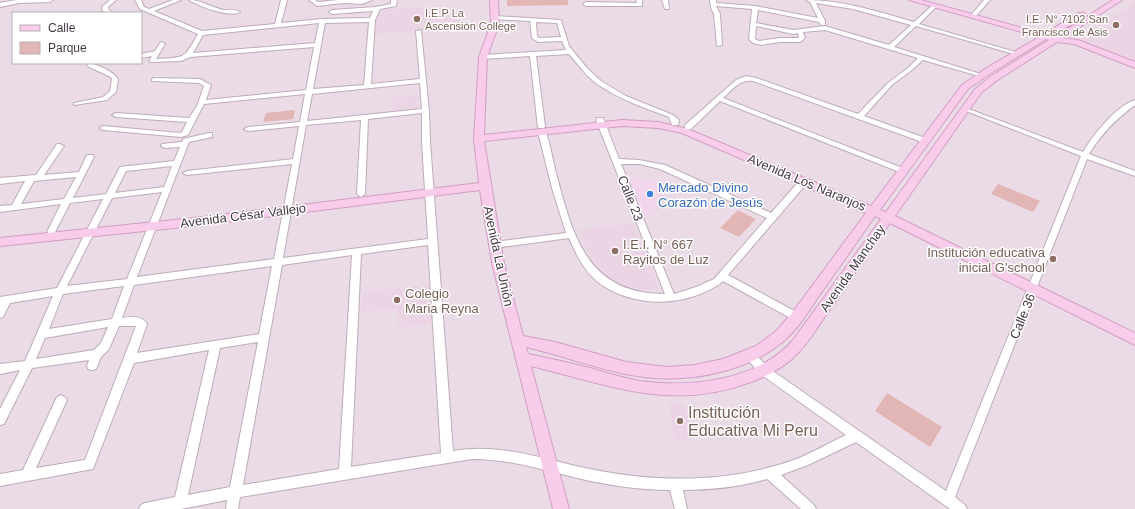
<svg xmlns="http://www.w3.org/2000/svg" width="1135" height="509" font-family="Helvetica,sans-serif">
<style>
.residential{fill:#eadbe7;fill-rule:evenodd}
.commercial{fill:#f3d6ee}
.education{fill:#ebd4e4}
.green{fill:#e3b6b6}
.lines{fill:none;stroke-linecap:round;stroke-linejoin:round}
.street-casing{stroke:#bdacb9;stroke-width:2}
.secondary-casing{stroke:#d19fc2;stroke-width:2}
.street{fill:#fff;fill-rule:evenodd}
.secondary{fill:#facceb;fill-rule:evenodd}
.education-dot{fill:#8d6e63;stroke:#fff;stroke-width:1.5}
.shop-dot{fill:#3f7fe0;stroke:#fff;stroke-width:1.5}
.labels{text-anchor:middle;stroke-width:3;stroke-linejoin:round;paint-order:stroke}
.far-education-label{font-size:11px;fill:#785e54;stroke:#fff;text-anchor:start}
.street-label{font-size:13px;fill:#463843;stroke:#fff}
.shop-label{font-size:13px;fill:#366cbe;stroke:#fff;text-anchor:start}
.education-label{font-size:13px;fill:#785e54;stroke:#fff;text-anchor:start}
.near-education-label{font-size:16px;fill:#785e54;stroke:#fff;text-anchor:start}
</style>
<rect width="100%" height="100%" fill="#f3e9f0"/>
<!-- residential -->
<path class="residential" d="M0 0H1135V509H0ZM13 13H141V63H13Z"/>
<!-- commercial -->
<path class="commercial" d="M636 177 638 181 658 179 671 207 649 210 650 215 644 216 629 178Z"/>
<!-- education -->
<path class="education" d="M1135 2V62L1074 40 1120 11H1123Z
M421 7 434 9 468 23 449 29 375 34V10Z
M418 95 419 108 393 110V98Z
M633 223 660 291 629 288 610 279 599 272 591 260 579 230Z
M431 284 432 323 397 328V308L361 312 362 292Z
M669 403H684L691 439H674Z"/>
<!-- green -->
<path class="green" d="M507 0H568V5L507 6Z
M295 110 293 119 263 122 266 113Z
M998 184 1040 201 1033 212 991 194Z
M738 210 756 219 739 237 720 228Z
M887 393 942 427 930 447 875 411Z"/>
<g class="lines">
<defs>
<path id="street" d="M16 0H53L50 2 19 3 0 7V3Z
M110 0H116L108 7V9L113 13H106L102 10V7Z
M135 0H141L144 7 149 9 173 0H181L154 11 202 31 275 24 281 0H287L281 23 322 19 370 18 373 11 332 14 329 12 332 10 375 7 391 4V0H397L396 6 380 9 375 20 371 84 420 79 416 31 421 30 429 111 430 142 453 451C502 443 542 459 590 469 656 483 729 483 794 460 812 453 829 443 846 435L759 373 744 355 745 352C754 349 761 361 767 367L946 491 1081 156 961 109 964 107 966 108 1083 152C1093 135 1116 106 1135 100V105C1116 119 1101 134 1089 154L1135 171V176L1087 159 955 497 965 505 967 509H950L856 442 808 465 781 475 814 505 816 509H801L767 479C740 487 711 490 683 490L687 509H675L670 490C639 490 607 485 577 478 542 469 508 459 472 459L240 497 238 509H226L227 500 181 509H139L141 505 145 503 175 497 209 350 134 363 93 469 0 486V474L23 470 57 397 61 395 65 397 67 400 36 468 85 460 136 326H119L109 349 101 357 96 369 92 370 88 369 87 366 89 360 32 368 4 424 0 425V409L20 370 0 374V364L25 361 53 296 10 303 3 317 0 318V297L57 288 103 199 70 203 54 234 51 235 47 232 61 204 0 212V206L12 205 25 181 0 184V178L36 175 57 144H60L64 146 44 175 79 172 87 155H93L94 157 73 198 106 194 120 167 174 161 180 147 165 148 161 146 162 144 182 142 183 139 209 133H212V137L189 142 137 277 274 259 292 164 187 175 183 173 187 171 293 159 299 126 248 131 244 129 248 127 300 122 305 94 204 104 188 135 181 137 103 130 99 128 103 126 180 133 182 132 187 122 116 117 112 115 116 113 189 118 197 106 204 86 199 83 152 81V79L154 78 200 79 211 85 206 100 306 90 314 47 190 57 181 61 150 62 149 61 152 56 141 58V54L155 51 160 43 162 42 165 44 156 59C186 57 183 60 198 34L140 9ZM369 22 364 85 313 89 325 23ZM319 23 315 43 193 53 203 35ZM420 83 422 109 307 121 312 94ZM422 113V142L428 239 283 258 306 125 361 120 357 194 361 197 365 194 368 119ZM172 166 164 187 115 193 126 171ZM76 177 64 199 21 204 34 181ZM162 192 127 279 67 286 112 198ZM428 245 441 453 351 467 361 254ZM352 255 339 469 243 485 282 265ZM272 266 259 334 137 353 147 324C142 315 131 317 122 318L134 285ZM124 286 112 319 49 329 63 294ZM108 327 101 343 94 350 36 359 45 338ZM258 342 230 487 188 495 220 348Z
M189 0C202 0 212 8 224 10 229 10 235 9 240 12 230 18 198 6 189 0Z
M309 0H315L318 2 338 0H372L362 4 344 3 317 6Z
M636 0H642V6H586L583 4 586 2 637 3Z
M662 0H668L669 9H665Z
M710 0H716V3L755 6 818 18 810 2 806 0C843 0 879 12 914 22L934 4 936 5V7L919 24 1019 53 1014 54 916 26 894 47 984 75 979 76 923 60 913 69 892 85 864 116 928 139V143H925L753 81C740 79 732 90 723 98L905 169 906 171 902 173 720 101 691 129H685V125L736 80 746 76 756 78 858 114 888 83 909 67 918 58 825 30 803 32 805 38 800 42H780L761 45 753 43 749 39 752 9 716 6 720 14 722 45 717 46 714 14 711 8ZM816 3 853 9 911 25 889 45 825 26 793 30 756 23 758 10 819 22 821 25H825V21ZM756 26 793 34 798 33 799 38H780L759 41 755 39Z
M984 0H990L975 17H971V15Z
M495 16 561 20 569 46 587 68 601 81 626 96 673 115 679 120 678 125H672L669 117C644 108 619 99 597 84 586 76 578 64 569 54L536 56 545 126 544 128H538L530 56 483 59 480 57 483 55 566 50 562 41 538 42 532 38 530 21 493 19 492 18ZM536 22 557 23 561 37 539 38 537 36Z
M86 63C95 63 113 71 118 79L116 92 107 100 74 105V103L103 97 110 91 112 79 111 77 89 67Z
M597 118H603L604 120 619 159 639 160 665 165 771 213 801 179H807L808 181 807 183 728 275 800 314 802 317 800 320 797 321 794 320 723 281C718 286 711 289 705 292 672 307 629 305 599 283 585 272 576 255 569 238L494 248 491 247 490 245 491 243 494 242 566 233 552 188 538 132 539 130H545C550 142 552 157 555 169 572 233 585 294 665 294L596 120ZM621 164H639L660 169 767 218 714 279 696 287 674 294Z"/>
<path id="secondary" d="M490 0H498L499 24 487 57 484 135 622 120 658 122 688 129 871 206 962 85 985 69 1039 37 909 0H921L1044 34 1078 13H1084V17L1052 36 1055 37 1113 0H1122L1063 38 1078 40 1135 62V68L1074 44 1057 42 996 81 981 93 895 216 1135 333V345L890 223C870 251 851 280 831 308 820 323 810 341 797 354 785 367 767 376 751 382 671 412 609 385 531 366L569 509H553L492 263 480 190 203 225 0 246V238L203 217 479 183 474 139 479 57 491 24ZM1046 39 1049 40 990 77 975 89 886 212 880 210 968 89 991 73ZM622 126 658 128 682 133 866 213 792 313 775 332 756 346 723 359 695 365 667 367 626 362 555 342 523 336 504 263 484 141ZM875 216 881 219 793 340C758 381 690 388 640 381 623 378 607 373 590 368 570 363 549 358 528 354L526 347C560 355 592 367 626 374 678 385 742 376 784 341 799 328 810 309 821 293 839 268 857 242 875 216Z"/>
</defs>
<!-- street casing -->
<use href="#street" class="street-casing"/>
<!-- secondary casing -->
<use href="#secondary" class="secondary-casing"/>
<!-- street -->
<use href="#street" class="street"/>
<!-- secondary -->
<use href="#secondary" class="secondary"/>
</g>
<!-- markers -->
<g class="education-dot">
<circle cx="417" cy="19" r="4"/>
<circle cx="1116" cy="25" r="4"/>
<circle cx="615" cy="251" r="4"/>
<circle cx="1053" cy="259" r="4"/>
<circle cx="397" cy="300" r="4"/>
<circle cx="680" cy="421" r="4"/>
</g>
<circle class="shop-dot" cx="650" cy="194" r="4"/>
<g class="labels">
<!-- far-education labels -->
<g class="far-education-label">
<text x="425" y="17">I.E.P La<tspan x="425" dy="13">Ascensión College</tspan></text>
<text x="1108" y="23" text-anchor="end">I.E. N° 7102 San<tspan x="1108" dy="13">Francisco de Asis</tspan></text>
</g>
<!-- street labels -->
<g class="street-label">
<text transform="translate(807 182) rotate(23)" y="5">Avenida Los Naranjos</text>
<text transform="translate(631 198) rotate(68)" y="5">Calle 23</text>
<text transform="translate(243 215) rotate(-7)" y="5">Avenida César Vallejo</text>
<text transform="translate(499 256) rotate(78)" y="5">Avenida La Unión</text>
<text transform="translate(852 268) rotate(-55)" y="5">Avenida Manchay</text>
<text transform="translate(1022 316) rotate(-68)" y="5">Calle 36</text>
</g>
<!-- shop labels -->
<g class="shop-label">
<text x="658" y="192">Mercado Divino<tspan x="658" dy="15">Corazón de Jesús</tspan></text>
</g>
<!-- education labels -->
<g class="education-label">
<text x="623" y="249">I.E.I. N° 667<tspan x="623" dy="15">Rayitos de Luz</tspan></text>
<text x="1045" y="257" text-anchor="end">Institución educativa<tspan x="1045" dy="15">inicial G'school</tspan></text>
<text x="405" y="298">Colegio<tspan x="405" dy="15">Maria Reyna</tspan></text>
</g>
<!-- near-education labels -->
<g class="near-education-label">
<text x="688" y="418">Institución<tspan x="688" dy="18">Educativa Mi Peru</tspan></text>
</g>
</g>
<!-- legend -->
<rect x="12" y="12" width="130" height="52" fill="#ffffff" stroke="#b5afb4"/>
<rect x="20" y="25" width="20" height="6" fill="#facceb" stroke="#b5afb4"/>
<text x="48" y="32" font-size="12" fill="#463843">Calle</text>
<rect x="20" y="42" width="20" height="12" fill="#e3b6b6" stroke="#b5afb4"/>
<text x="48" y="52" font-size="12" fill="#463843">Parque</text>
</svg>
